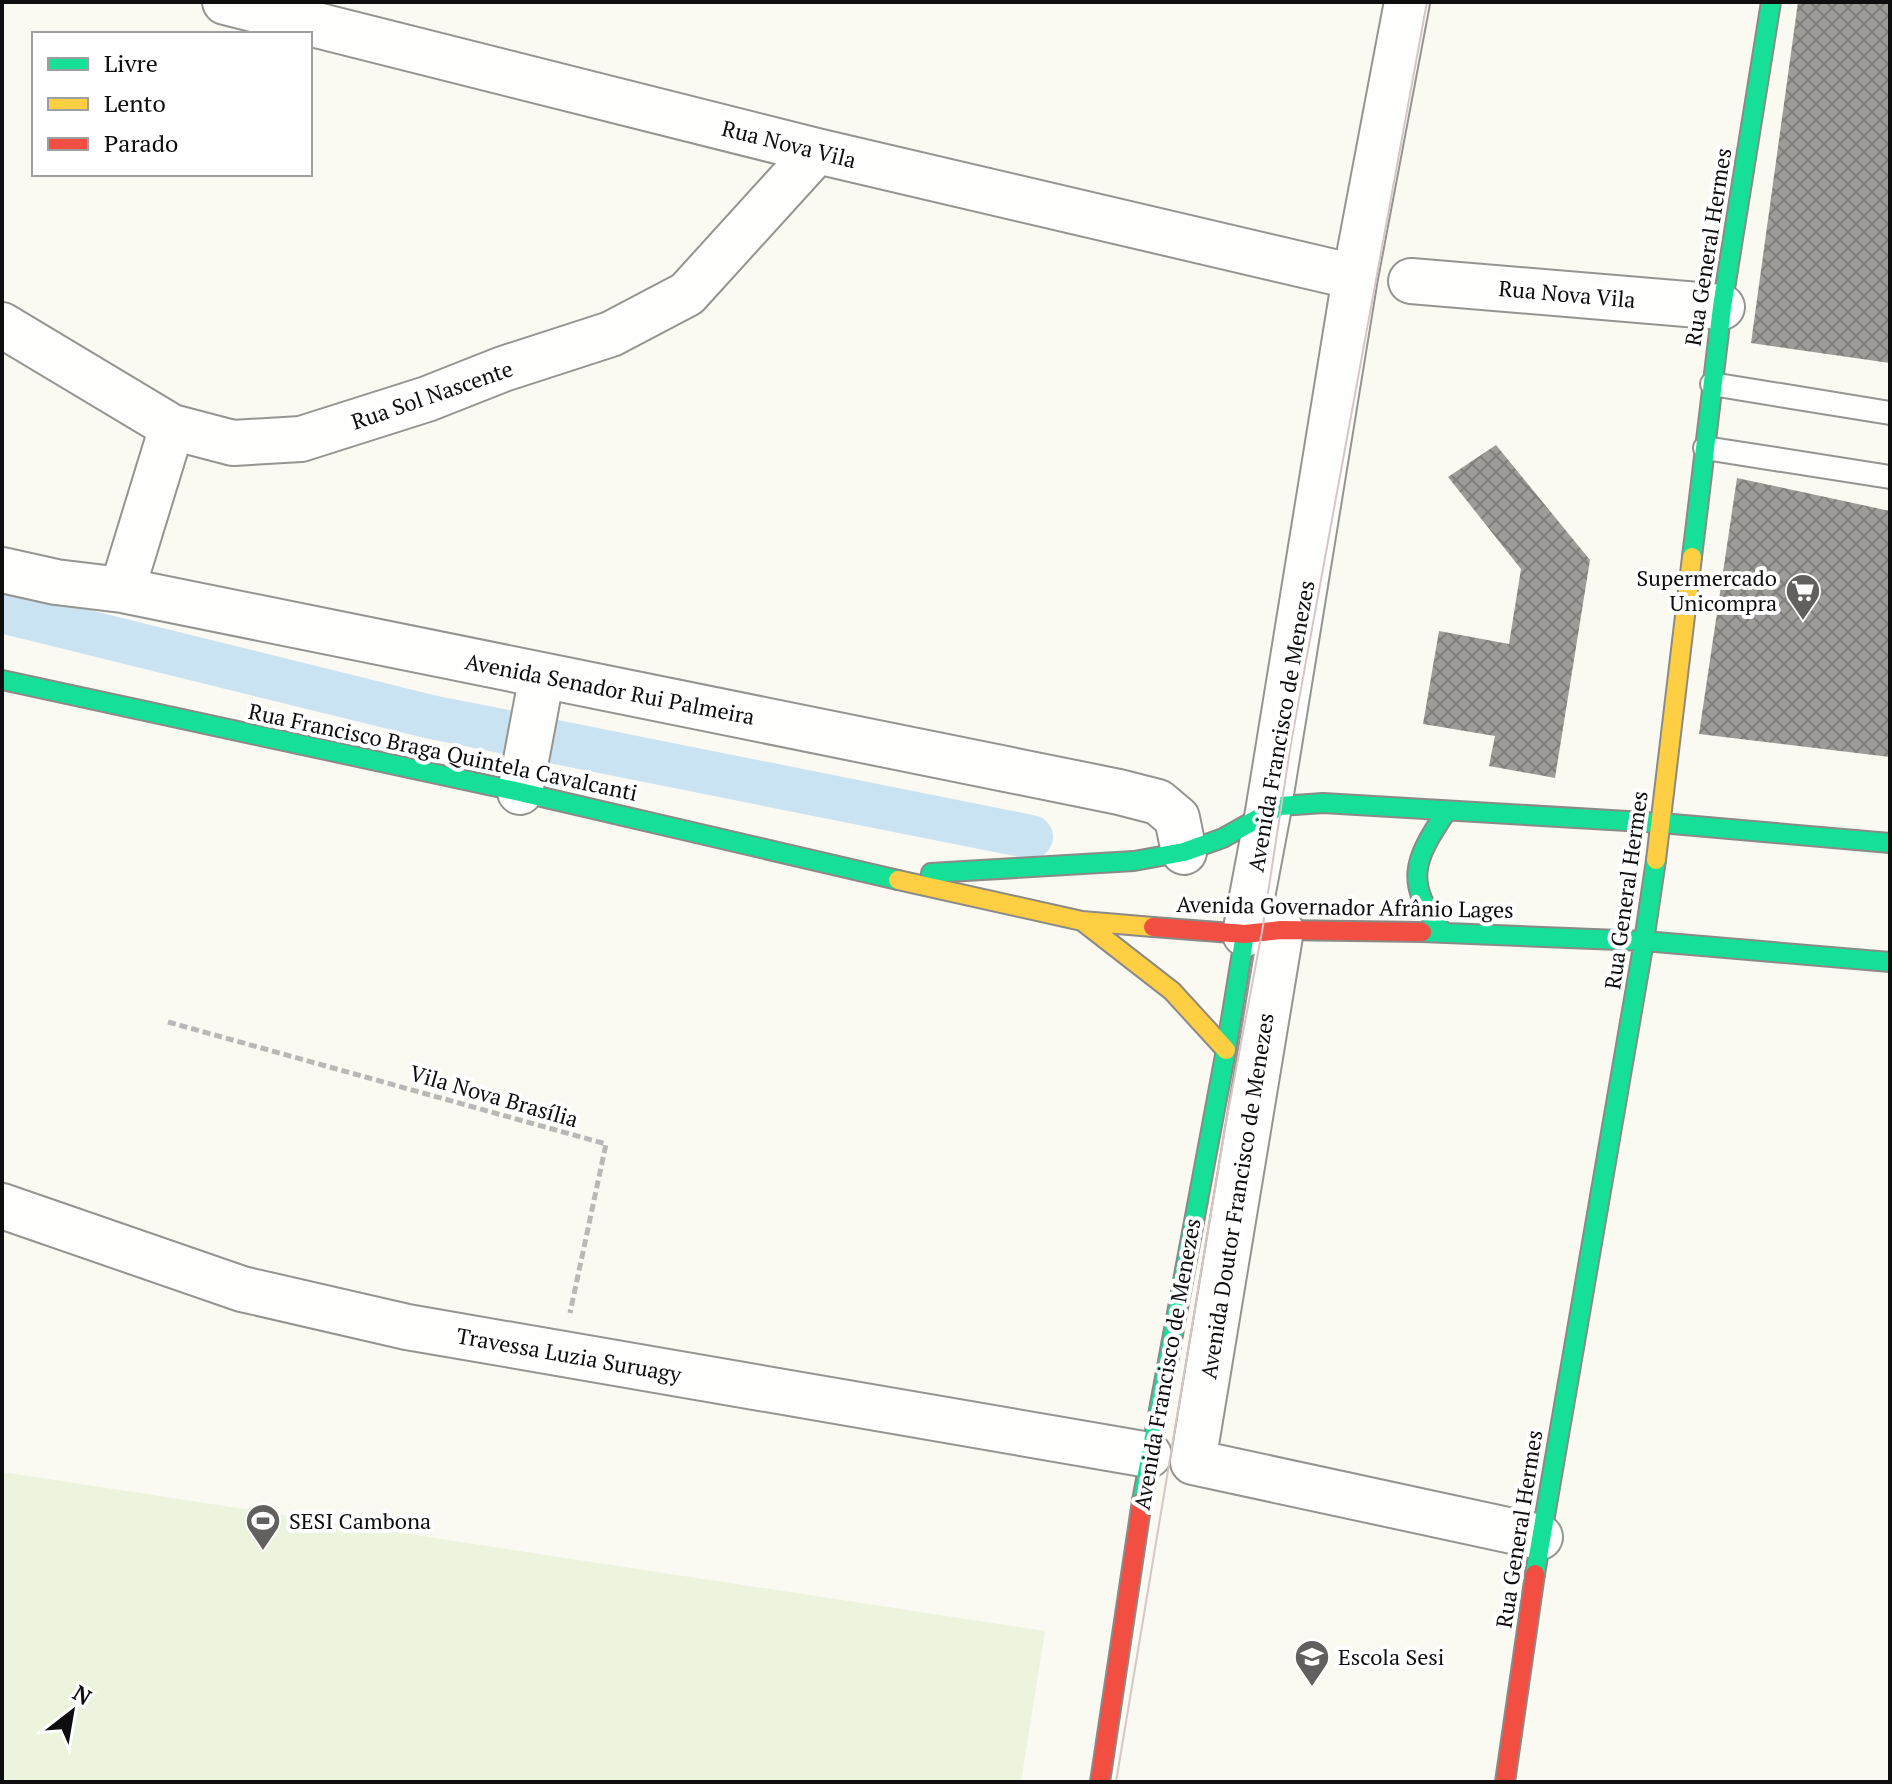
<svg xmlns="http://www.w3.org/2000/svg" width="1892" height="1784" font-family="'PT Serif',serif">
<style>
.pitch{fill:#ecf4dd}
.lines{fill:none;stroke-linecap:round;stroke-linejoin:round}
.canal{stroke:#cae3f3;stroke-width:44}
.building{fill:url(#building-cross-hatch)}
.lane-casing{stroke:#949491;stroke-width:26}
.street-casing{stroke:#949491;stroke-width:48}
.fast-casing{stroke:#8b8a87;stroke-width:22}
.slow-casing{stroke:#8b8a87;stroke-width:22}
.jam-casing{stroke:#8b8a87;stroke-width:22}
.path{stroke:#b8b8b6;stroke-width:5;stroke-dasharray:8 4;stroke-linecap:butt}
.lane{stroke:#fefefd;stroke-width:22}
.street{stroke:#fefefd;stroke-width:44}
.fast{stroke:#16e098;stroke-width:18}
.slow{stroke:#ffcf43;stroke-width:18}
.jam{stroke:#f24e42;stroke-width:18}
.tram{stroke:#d6c6c5;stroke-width:2}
.labels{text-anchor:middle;stroke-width:8;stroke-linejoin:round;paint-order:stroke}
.street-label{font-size:22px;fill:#0e0e0e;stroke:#fff}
.poi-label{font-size:22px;fill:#0e0e0e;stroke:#fff;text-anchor:start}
</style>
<defs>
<pattern id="building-cross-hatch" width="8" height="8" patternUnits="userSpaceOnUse" patternTransform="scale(2)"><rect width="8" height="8" fill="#9e9c98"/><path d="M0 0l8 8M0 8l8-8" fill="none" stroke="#7f7e7a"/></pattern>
</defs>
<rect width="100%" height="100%" fill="#faf9f2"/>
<!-- pitch -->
<path class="pitch" d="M2 1472 1045 1631 1021 1782H2Z"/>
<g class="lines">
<!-- canal -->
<path class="canal" d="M2 611 431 717 1031 837"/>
</g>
<!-- building -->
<path class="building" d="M1798 2H1890V363L1751 343Z
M1496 445 1590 560 1555 778 1489 766 1495 736 1423 724 1439 631 1509 644 1521 569 1448 477Z
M1737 478 1890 511V757L1699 734Z"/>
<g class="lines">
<defs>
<path id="lane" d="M1712 384 1890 413
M1705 448 1890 477"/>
<path id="street" d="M225 2 817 151 1355 277
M1411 281 1722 307
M2 325 172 427 233 443 301 439 427 399 503 369 611 334 687 294 817 151
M2 570 56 582 122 590 1119 792 1158 802 1177 818 1184 852
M122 590 172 427
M520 792 542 675
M1281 930 1193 1462 1540 1537
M1245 934 1268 812 1355 277 1407 2
M2 1206 242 1289 407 1327 1149 1455"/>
<path id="fast" d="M1692 557 1722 307 1771 2
M2 680 520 792 898 880
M931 873 1134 861 1184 852 1223 838 1280 806 1323 803 1661 823 1890 843
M1422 932 1644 941 1890 962
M1443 932C1404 883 1413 861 1446 812
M1142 1501 1226 1050 1245 934
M1535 1574 1644 941 1656 860"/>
<path id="slow" d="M1656 860 1692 557
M898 880 1082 921 1153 927
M1082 921 1172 991 1226 1050"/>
<path id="jam" d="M1153 927 1245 934 1281 930 1422 932
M1100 1782 1142 1501
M1505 1782 1535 1574"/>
</defs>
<!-- lane casing -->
<use href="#lane" class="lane-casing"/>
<!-- street casing -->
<use href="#street" class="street-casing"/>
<!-- fast casing -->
<use href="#fast" class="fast-casing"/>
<!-- slow casing -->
<use href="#slow" class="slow-casing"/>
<!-- jam casing -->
<use href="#jam" class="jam-casing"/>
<!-- path -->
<path class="path" d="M168 1022 606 1144 570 1313"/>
<!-- lane -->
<use href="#lane" class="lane"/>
<!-- street -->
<use href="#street" class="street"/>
<!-- fast -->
<use href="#fast" class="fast"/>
<!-- slow -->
<use href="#slow" class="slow"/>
<!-- jam -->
<use href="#jam" class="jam"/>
<!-- tram -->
<path class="tram" d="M1116 1782 1227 1117 1262 932 1291 743 1427 2"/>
</g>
<!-- icons -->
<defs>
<symbol id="supermarket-pin" viewBox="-11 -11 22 30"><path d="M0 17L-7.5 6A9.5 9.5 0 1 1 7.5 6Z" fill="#61605e" stroke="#fff"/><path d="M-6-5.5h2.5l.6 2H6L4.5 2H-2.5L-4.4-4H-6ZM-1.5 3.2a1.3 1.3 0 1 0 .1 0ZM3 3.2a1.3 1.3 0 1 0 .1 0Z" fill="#fff"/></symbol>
<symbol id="stadium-pin" viewBox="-11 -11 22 30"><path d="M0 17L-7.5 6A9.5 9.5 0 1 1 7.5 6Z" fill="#61605e" stroke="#fff"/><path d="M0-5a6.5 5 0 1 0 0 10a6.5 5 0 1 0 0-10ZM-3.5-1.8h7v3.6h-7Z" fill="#fff"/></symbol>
<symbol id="school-pin" viewBox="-11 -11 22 30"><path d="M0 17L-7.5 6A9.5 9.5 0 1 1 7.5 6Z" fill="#61605e" stroke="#fff"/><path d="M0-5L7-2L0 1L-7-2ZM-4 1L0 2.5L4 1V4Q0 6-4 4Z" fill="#fff"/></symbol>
</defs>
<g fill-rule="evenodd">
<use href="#supermarket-pin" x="1783" y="571" width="40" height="54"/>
<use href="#stadium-pin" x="243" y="1501" width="40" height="54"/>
<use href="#school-pin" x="1292" y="1637" width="40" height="54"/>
</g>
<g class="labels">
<!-- street labels -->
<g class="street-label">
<text transform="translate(789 144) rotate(14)" y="8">Rua Nova Vila</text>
<text transform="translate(1708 247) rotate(-81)" y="8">Rua General Hermes</text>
<text transform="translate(1567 294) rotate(5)" y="8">Rua Nova Vila</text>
<text transform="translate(432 395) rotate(-19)" y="8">Rua Sol Nascente</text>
<text transform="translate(610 689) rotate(11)" y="8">Avenida Senador Rui Palmeira</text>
<text transform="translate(1281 726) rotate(-80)" y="8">Avenida Francisco de Menezes</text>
<text transform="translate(443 752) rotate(12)" y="8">Rua Francisco Braga Quintela Cavalcanti</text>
<text transform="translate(1626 890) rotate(-82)" y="8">Rua General Hermes</text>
<text transform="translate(1345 907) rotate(1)" y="8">Avenida Governador Afrânio Lages</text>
<text transform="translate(494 1096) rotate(16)" y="8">Vila Nova Brasília</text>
<text transform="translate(1237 1196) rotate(-81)" y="8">Avenida Doutor Francisco de Menezes</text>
<text transform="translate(569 1355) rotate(10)" y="8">Travessa Luzia Suruagy</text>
<text transform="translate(1167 1364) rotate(-80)" y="8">Avenida Francisco de Menezes</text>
<text transform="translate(1519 1529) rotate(-81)" y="8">Rua General Hermes</text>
</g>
<!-- poi labels -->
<g class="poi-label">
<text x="1777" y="586" text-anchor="end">Supermercado<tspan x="1777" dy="25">Unicompra</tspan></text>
<text x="289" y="1529">SESI Cambona</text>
<text x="1338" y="1665">Escola Sesi</text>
</g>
</g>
<!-- border -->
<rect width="1892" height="1784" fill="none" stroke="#0e0e0e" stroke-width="8"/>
<!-- legend -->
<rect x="32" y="32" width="280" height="144" fill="#ffffff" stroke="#9f9f9f" stroke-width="2"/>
<rect x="48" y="58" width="40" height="12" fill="#16e098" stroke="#9f9f9f" stroke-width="2"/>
<text x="104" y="72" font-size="24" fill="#0e0e0e">Livre</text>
<rect x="48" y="98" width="40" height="12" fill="#ffcf43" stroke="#9f9f9f" stroke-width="2"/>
<text x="104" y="112" font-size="24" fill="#0e0e0e">Lento</text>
<rect x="48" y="138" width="40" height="12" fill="#f24e42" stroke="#9f9f9f" stroke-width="2"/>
<text x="104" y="152" font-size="24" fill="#0e0e0e">Parado</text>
<!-- north arrow -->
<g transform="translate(72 1712) rotate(31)" stroke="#ffffff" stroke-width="6" paint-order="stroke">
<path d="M0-6L14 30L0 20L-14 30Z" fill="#0e0e0e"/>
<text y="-12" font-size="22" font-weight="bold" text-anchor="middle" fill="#0e0e0e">N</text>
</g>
</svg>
